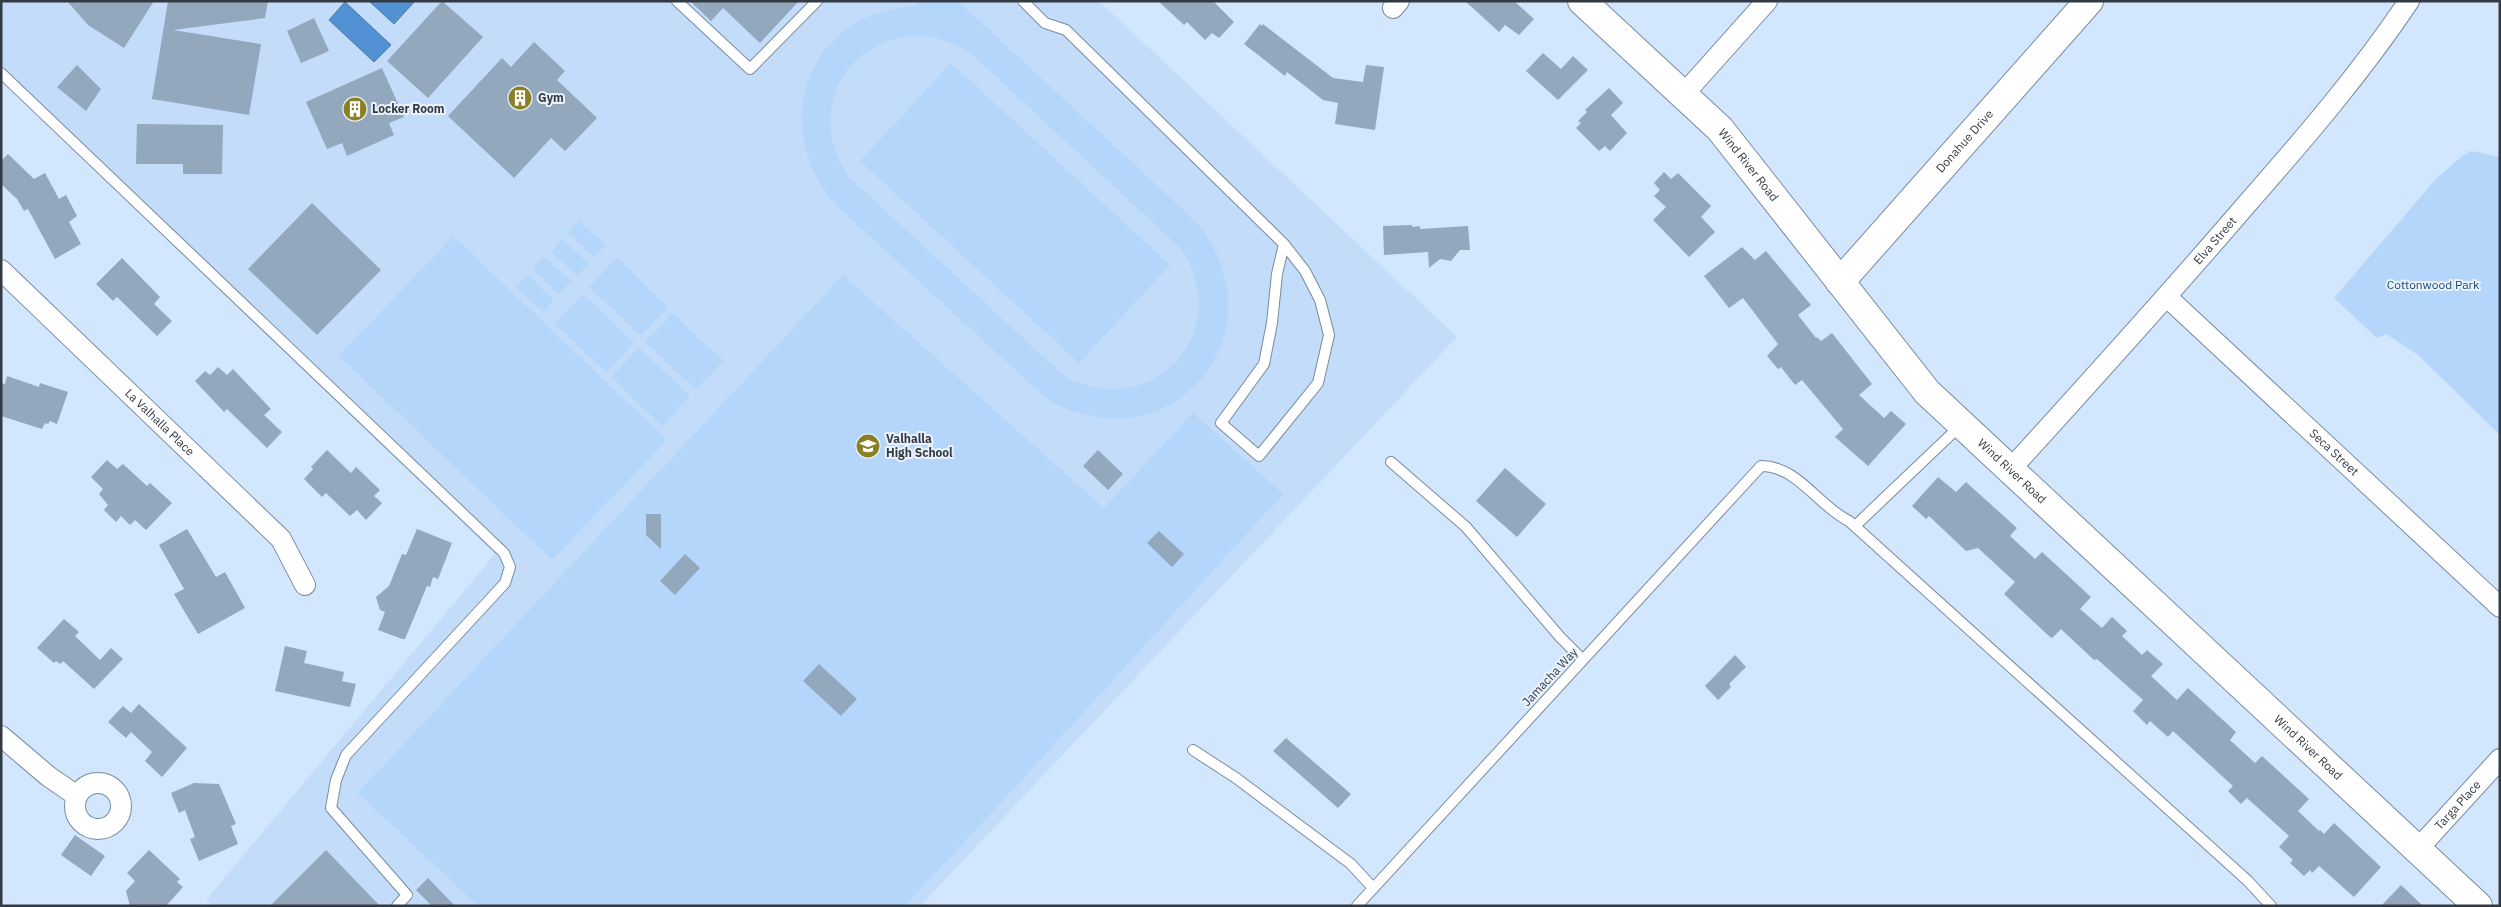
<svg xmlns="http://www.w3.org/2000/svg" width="2501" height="907" font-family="'IBM Plex Sans',sans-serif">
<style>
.built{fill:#c2dcf9}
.green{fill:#b4d6fb;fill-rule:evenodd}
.water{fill:#5292d4;stroke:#4878a8}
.building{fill:#93a7bd}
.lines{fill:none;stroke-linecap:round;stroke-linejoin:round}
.lane-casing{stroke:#788ba0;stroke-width:12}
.street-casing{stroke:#788ba0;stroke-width:22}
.secondary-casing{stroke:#788ba0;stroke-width:30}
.lane{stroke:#fff;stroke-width:10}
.street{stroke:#fff;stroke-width:20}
.secondary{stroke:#fff;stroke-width:28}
.labels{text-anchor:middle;stroke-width:4;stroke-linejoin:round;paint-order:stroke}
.poi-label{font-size:12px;font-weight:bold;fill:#323a43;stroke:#eaf2fc;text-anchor:start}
.street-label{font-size:12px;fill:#323a43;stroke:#eaf2fc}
.park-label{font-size:12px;fill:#1b4874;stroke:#eaf2fc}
</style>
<rect width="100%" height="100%" fill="#d2e7fe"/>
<!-- built -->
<path class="built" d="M1 1H1099L1457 337 920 906H212L207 899 495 554 1 80Z"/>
<!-- green -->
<path class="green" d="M958 1 1192 218C1289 325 1175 470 1048 400L838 207C764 128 809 8 919 6L916 1ZM914 35C938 36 957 43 976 58L1181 249C1237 332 1151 424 1064 376L848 176C807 114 841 43 914 35Z
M951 63 1170 265 1079 363 860 161Z
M2471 151 2500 157V435L2418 355 2386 334 2377 338 2334 298 2436 179 2462 156Z
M579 221 605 245 594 257 568 233Z
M453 236 667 440 552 560 339 356Z
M562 239 589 264 578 276 551 252Z
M544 257 571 281 559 294 532 269Z
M617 258 668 307 641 336 589 287Z
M528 275 554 300 543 312 516 287Z
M843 275 1104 508 1193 413 1283 494 977 829 904 906H478L358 793Z
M583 294 634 343 606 372 555 324Z
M672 313 723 361 696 390 645 342Z
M639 348 690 396 662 426 611 377Z"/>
<!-- water -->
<path class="water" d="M369 1H415L394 24Z
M345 2 391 45 374 62 329 20Z"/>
<!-- building -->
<path class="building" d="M67 1H154L124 48 88 25Z
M168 1H268L265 18 173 30 261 44 249 115 152 99Z
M442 1 483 37 428 98 387 61Z
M690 1H799L760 43 723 8 711 21Z
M1158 1H1213L1234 22 1219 38 1212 33 1205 40 1187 22 1184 25Z
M1465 1H1514L1534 19 1519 35 1505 25 1499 32Z
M314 18 329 51 301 63 287 31Z
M1260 24 1262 26 1263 24 1333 78 1363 82 1366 65 1384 67 1375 130 1335 124 1338 103 1323 100 1287 72 1285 76 1244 44Z
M534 42 565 71 557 80 597 118 565 151 551 138 514 178 448 116 502 58 511 67Z
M1543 53 1561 69 1573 56 1588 70 1558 100 1526 71Z
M77 65 101 89 86 111 57 87Z
M382 68 404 117 389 123 394 135 347 156 342 143 327 149 306 102Z
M1609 88 1623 103 1611 115 1627 133 1610 151 1605 146 1599 151 1576 128 1581 123 1578 121 1587 112 1585 110Z
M137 124 223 125 222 174H183V164H136Z
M8 154 34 179 45 173 59 199 66 195 77 216 69 222 81 244 55 259 28 209 24 211 17 199 1 184V161Z
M1664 172 1671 179 1678 173 1711 206 1701 217 1715 232 1689 257 1653 220 1666 207 1654 196 1660 190 1654 183Z
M312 203 381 270 317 335 248 269Z
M1412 225V227L1420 226V229L1468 226 1470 250H1460L1451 261 1440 259 1429 268 1428 252 1384 255 1383 226Z
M1742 247 1755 260 1766 251 1811 305 1798 315 1816 338 1817 337 1821 341 1832 333 1872 384 1859 395 1884 418 1891 411 1906 424 1868 466 1835 437 1843 429 1802 380 1795 385 1781 367 1778 369 1767 356 1778 344 1743 298 1729 308 1704 276Z
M122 258 160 297 154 304 172 321 157 336 117 297 113 301 96 284Z
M218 367 227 375 233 369 271 409 264 415 282 432 267 448 227 409 224 412 195 381 205 371 210 375Z
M7 376 39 387 40 383 68 392 57 424 50 421 48 424 45 423 42 429 1 416V383L5 384Z
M327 450 351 473 356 467 380 490 374 496 382 503 366 520 357 510 350 516 326 493 322 497 304 479 313 469 311 467Z
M1098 450 1123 474 1108 490 1083 466Z
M107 460 117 469 123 464 147 486 150 483 172 503 146 530 135 520 130 525 121 516 116 522 104 510 108 505 99 494 103 489 91 477Z
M1505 468 1546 504 1517 537 1476 501Z
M1938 477 1956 492 1966 482 2017 528 2010 536 2035 559 2042 552 2091 597 2080 609 2102 628 2112 617 2127 631 2122 636 2142 655 2147 650 2163 664 2151 676 2177 700 2188 688 2236 732 2230 740 2255 763 2262 756 2309 799 2298 811 2319 831 2320 830 2324 834 2334 823 2381 867 2354 897 2319 866 2312 873 2310 870 2304 876 2290 863 2293 860 2279 847 2289 836 2247 798 2241 804 2228 791 2233 786 2173 731 2168 737 2150 721 2147 725 2133 711 2143 700 2097 659 2094 660 2061 629 2052 638 2049 636 2004 594 2015 582 1978 548 1966 551 1929 516 1926 519 1912 506Z
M646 514H661V549L646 535Z
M187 529 216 577 225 572 245 608 198 634 174 594 184 589 159 545Z
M417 529 452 543 438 579 433 577 430 587 427 586 405 639H402L378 630 385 612 380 610 376 597 389 586 402 554 406 555Z
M1159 531 1184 554 1172 567 1147 543Z
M685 554 700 568 675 595 660 581Z
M64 619 79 632 75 636 100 660 111 648 123 659 94 689 63 661 60 664 56 661 54 663 37 648Z
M285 646 307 651 304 663 344 672 342 681 356 684 350 707 275 691Z
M1735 655 1746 667 1729 684 1731 687 1718 700 1705 686Z
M819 664 857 699 841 716 803 681Z
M139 704 187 748 162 777 145 761 152 752 131 732 126 738 108 722 123 706 131 713Z
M1286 738 1351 794 1338 808 1273 751Z
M194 783 219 784 236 824 231 826 238 844 199 861 190 839 195 837 185 810 179 813 171 793Z
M75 835 105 856 91 876 61 855Z
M149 850 180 879 177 882 183 887 166 906H130L126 891 135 881 127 873Z
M326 850 380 906H270Z
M428 878 455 906H432L416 890Z
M2401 885 2423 906H2381Z"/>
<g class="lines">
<defs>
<path id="lane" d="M677 1 750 69 817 1
M1023 1 1045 23 1066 30 1284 244 1305 271 1320 300 1329 335 1318 383 1259 456 1221 423 1264 364 1272 323 1277 274 1284 244
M1 73 504 553 510 567 505 583 346 755 336 780 331 808 407 895 397 906
M1391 462 1466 527 1560 637 1583 660
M1855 526 1961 425
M1193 750 1236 778 1351 864 1373 888
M1357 906 1761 466C1798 466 1818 506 1849 521L2248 881 2271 906"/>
<g id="street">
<path d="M1393 8 1399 1"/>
<path d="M1683 95 1767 1"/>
<path id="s1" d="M1 270 281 539 305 585"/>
<path id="s2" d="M2167 297 2500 607"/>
<path id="s3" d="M2009 471C2089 383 2169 295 2246 205 2304 139 2360 74 2409 1"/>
<path d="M1 736 48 776 77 796"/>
<circle cx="98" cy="806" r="23"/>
<path id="s4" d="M2416 851 2500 759"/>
</g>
<g id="secondary">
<path id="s5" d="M1582 1 1720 129 1927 392 2478 906"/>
<path id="s6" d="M1840 282 2089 1"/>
</g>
</defs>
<!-- lane casing -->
<use href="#lane" class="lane-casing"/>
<!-- street casing -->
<use href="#street" class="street-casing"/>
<!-- secondary casing -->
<use href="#secondary" class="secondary-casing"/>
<!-- lane -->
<use href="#lane" class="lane"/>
<!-- street -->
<use href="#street" class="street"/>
<!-- secondary -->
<use href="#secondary" class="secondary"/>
</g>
<!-- icons -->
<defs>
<symbol id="building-disc" viewBox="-11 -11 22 22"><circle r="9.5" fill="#8b7f25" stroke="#eaf2fc"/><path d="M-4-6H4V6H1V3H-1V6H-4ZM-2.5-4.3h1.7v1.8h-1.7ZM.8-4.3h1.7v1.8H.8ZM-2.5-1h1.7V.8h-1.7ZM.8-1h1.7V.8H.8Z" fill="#fff"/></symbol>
<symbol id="school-disc" viewBox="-11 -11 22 22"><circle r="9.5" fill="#8b7f25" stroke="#eaf2fc"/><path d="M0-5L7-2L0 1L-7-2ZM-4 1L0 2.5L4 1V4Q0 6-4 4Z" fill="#fff"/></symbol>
</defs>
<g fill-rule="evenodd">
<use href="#building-disc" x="506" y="84" width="28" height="28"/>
<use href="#building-disc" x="341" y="95" width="28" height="28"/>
<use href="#school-disc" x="854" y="432" width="28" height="28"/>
</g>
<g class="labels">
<!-- poi labels -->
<g class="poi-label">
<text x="538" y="102">Gym</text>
<text x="372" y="113">Locker Room</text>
<text x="886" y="443">Valhalla<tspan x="886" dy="14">High School</tspan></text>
</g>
<!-- street labels -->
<g class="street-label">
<text dy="4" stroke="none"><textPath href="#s6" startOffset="188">Donahue Drive</textPath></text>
<text dy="4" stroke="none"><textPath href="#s5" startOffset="234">Wind River Road</textPath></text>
<text dy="4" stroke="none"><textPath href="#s3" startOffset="309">Elva Street</textPath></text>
<text dy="4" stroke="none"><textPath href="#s1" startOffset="220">La Valhalla Place</textPath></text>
<text dy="4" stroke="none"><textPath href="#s2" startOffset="228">Seca Street</textPath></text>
<text dy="4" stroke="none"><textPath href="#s5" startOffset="639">Wind River Road</textPath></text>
<text transform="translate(1550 677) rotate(-47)" y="4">Jamacha Way</text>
<text dy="4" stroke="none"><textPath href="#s5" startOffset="1044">Wind River Road</textPath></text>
<text dy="4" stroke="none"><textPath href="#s4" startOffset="62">Targa Place</textPath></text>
</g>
<!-- park labels -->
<g class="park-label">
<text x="2433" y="289">Cottonwood Park</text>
</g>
</g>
<!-- border -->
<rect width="2501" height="907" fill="none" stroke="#323a43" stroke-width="5"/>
</svg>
